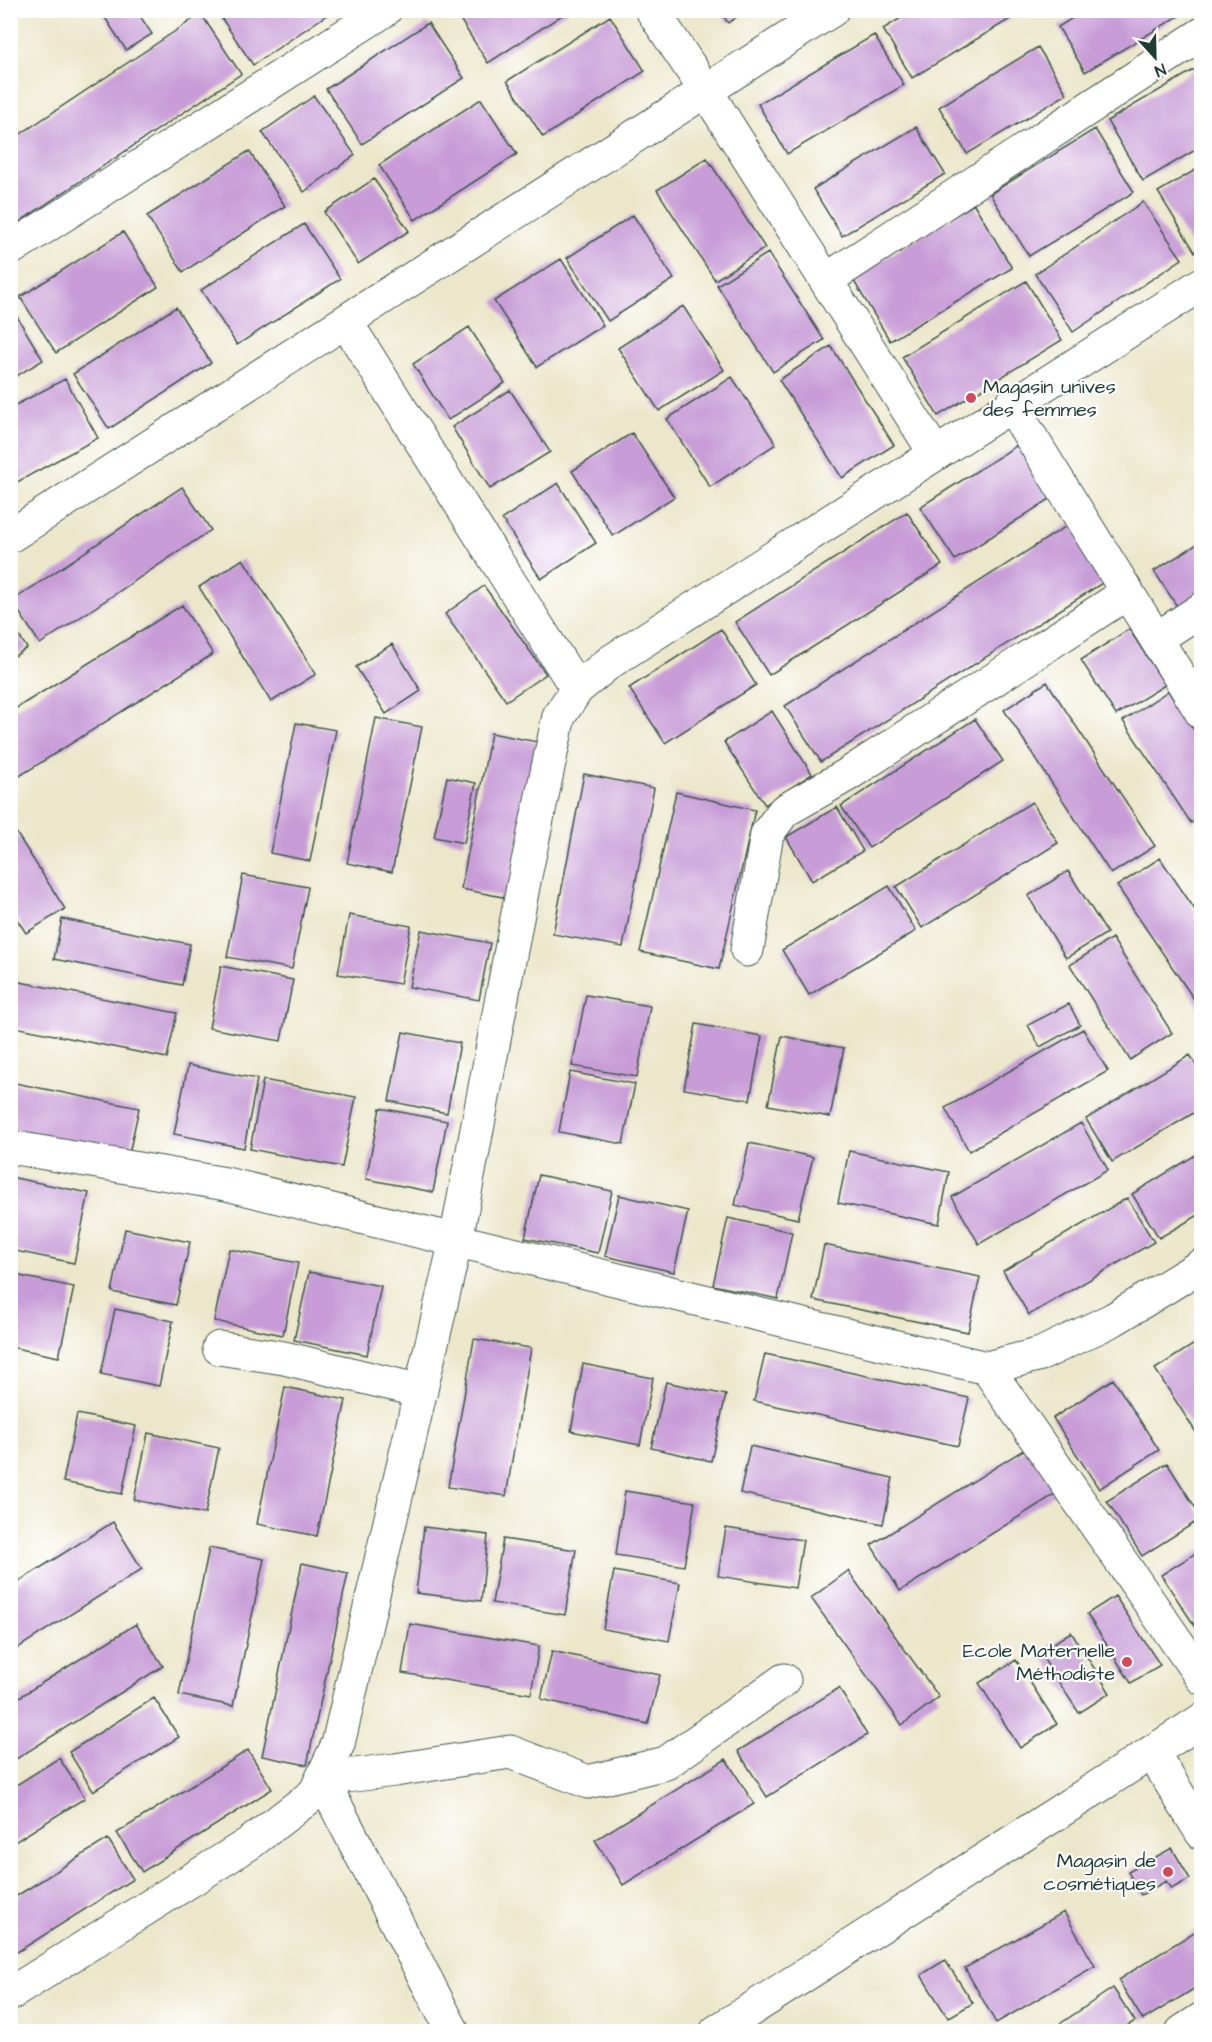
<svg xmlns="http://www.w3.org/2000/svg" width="1212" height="2042" font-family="'Architects Daughter',sans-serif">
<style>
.building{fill:#c89dd7}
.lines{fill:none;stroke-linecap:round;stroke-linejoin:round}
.minor-casing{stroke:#3e564b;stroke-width:35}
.tertiary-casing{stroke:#3e564b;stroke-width:35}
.minor{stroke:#fff;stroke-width:33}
.tertiary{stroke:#fff;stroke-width:33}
.poi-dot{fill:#d1495b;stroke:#fff;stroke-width:2}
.labels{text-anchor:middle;stroke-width:4.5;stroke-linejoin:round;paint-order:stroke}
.poi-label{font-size:20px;fill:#1f3d34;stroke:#fff;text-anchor:end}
</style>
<rect width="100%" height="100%" fill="#fff"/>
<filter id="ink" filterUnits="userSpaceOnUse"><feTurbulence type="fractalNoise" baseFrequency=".0167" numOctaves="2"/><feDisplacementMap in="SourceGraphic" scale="12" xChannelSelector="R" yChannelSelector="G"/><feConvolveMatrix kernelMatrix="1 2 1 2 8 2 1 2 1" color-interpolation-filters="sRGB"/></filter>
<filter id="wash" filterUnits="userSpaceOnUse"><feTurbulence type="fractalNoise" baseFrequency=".008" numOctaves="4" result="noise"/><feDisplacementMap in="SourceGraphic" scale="24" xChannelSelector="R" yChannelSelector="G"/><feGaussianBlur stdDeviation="1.35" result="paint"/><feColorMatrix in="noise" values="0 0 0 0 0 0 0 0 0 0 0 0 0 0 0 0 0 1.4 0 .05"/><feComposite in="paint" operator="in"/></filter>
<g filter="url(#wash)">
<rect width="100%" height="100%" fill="#ece7cb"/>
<g id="blocks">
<!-- building -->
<path class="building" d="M100 10H136L152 34 126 50Z
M216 10H334L253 65Z
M454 10H570L488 63Z
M719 10H747L728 23Z
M914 10H1015L1017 15 912 78 883 29Z
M1085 10H1189L1085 72 1058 27Z
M201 14 241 74 10 228V141Z
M610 16 645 71 543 137 507 81Z
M428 23 464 78 362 144 326 89Z
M874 35 904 85 787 154 758 104Z
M1038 47 1067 94 967 154 939 107Z
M1202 65V146L1143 181 1107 121Z
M314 96 355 155 304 192 262 132Z
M481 99 517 154 415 220 379 165Z
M916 127 945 174 842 236 813 189Z
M1095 129 1134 192 1029 256 990 194Z
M249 151 285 206 183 272 147 216Z
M707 158 765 248 715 280 657 190Z
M1202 166V248L1195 252 1158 192Z
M374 179 409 231 358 264 324 212Z
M1143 202 1182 259 1073 332 1035 274Z
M974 204 1012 268 890 341 852 278Z
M633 215 674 279 608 321 567 258Z
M304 224 340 279 237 345 201 290Z
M123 232 158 287 56 353 20 297Z
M768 253 824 340 773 372 717 285Z
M561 259 603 325 537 367 494 301Z
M1026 281 1062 340 938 416 902 357Z
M10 305 43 360 10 380Z
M683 306 724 370 659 411 618 348Z
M176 307 211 363 109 429 73 374Z
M469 327 505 383 448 420 413 364Z
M831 346 894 445 842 478 779 380Z
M732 377 776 444 710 487 667 419Z
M65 379 98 438 10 486V408Z
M510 390 550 452 490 489 452 427Z
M632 433 674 497 613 536 572 471Z
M1019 444 1053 497 955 560 920 507Z
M558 483 596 543 541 579 502 519Z
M182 487 211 530 40 644 12 601Z
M907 512 942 565 769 675 735 622Z
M1071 523 1107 580 821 762 785 706Z
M1202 541V602L1182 614 1154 571Z
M243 559 316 674 271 702 199 587Z
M484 586 546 674 506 701 445 614Z
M182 605 213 654 18 777 10 765V712Z
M10 622 27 648 10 659Z
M721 629 756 685 665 743 629 688Z
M1129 629 1165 685 1116 715 1081 660Z
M392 644 421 691 386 714 356 667Z
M1047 682 1155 846 1111 874 1004 710Z
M1168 691 1202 742V815L1191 823 1123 721Z
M772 711 812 774 765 805 724 742Z
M376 718 422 727 392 872 347 863Z
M975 719 1003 761 869 848 841 806Z
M296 723 336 730 310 861 270 853Z
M491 733 538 742 508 898 461 889Z
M584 774 654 788 623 947 553 934Z
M447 777 476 783 464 843 434 837Z
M676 792 755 810 719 969 640 952Z
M1032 802 1058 843 922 928 896 887Z
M837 807 863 851 812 881 786 837Z
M10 823 65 909 26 933 10 909Z
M1160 858 1202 920V1011L1117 886Z
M1068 871 1107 933 1066 958 1028 896Z
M243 875 308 887 292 969 227 957Z
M889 886 916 931 809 995 782 950Z
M349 915 411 926 400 984 338 974Z
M62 919 190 944 182 985 54 959Z
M421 930 490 943 479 1000 409 987Z
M1112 938 1172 1033 1130 1060 1070 965Z
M221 966 293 980 281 1041 209 1028Z
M10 980 177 1013 167 1058 10 1026Z
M586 995 650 1006 637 1077 572 1066Z
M1069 1004 1080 1025 1040 1047 1028 1025Z
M696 1024 762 1036 750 1100 684 1089Z
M1083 1029 1108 1071 969 1151 945 1108Z
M403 1032 460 1043 447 1113 389 1101Z
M782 1036 844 1048 830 1117 768 1105Z
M1190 1055 1202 1075V1108L1112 1162 1086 1119Z
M188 1065 257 1079 244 1148 174 1134Z
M570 1072 635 1084 623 1144 559 1132Z
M263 1080 356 1097 342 1167 250 1149Z
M10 1082 139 1108 129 1154 10 1130Z
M380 1108 447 1121 433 1192 366 1179Z
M1081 1123 1108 1170 979 1244 952 1197Z
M749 1143 813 1157 798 1219 735 1205Z
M849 1151 949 1172 939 1224 838 1203Z
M1202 1151V1213L1159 1238 1132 1194Z
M539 1175 612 1191 598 1253 525 1238Z
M10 1177 89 1193 74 1263 10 1250Z
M619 1195 688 1211 674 1272 605 1256Z
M1127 1198 1154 1242 1029 1315 1003 1271Z
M728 1218 792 1232 778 1299 713 1285Z
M125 1229 190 1242 176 1305 112 1292Z
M824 1245 980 1277 968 1332 813 1300Z
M229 1249 298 1263 283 1335 214 1321Z
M309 1272 381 1286 367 1355 294 1340Z
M10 1274 74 1287 59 1357 10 1347Z
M115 1309 173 1321 159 1386 101 1374Z
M474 1339 531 1348 506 1496 448 1487Z
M1202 1339V1435L1199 1437 1155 1369Z
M765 1354 969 1398 958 1446 754 1401Z
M583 1364 653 1378 640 1445 571 1431Z
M1113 1379 1159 1450 1099 1489 1053 1418Z
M666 1382 726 1395 711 1461 651 1448Z
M285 1387 346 1400 317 1536 257 1524Z
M77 1414 136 1426 122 1494 63 1482Z
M148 1433 219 1448 205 1514 134 1500Z
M750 1446 893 1478 883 1524 740 1493Z
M1028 1447 1057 1493 900 1591 871 1545Z
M1167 1463 1202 1518 1142 1556 1107 1501Z
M625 1491 695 1502 684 1566 616 1555Z
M113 1522 142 1569 10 1653V1587Z
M424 1527 488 1535 481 1601 416 1593Z
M726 1528 803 1540 795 1588 718 1576Z
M503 1539 576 1550 565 1615 492 1603Z
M209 1548 264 1559 233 1706 179 1695Z
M1202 1549V1637L1161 1575Z
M302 1563 348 1573 307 1765 262 1756Z
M614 1571 680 1583 669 1641 603 1629Z
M848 1571 939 1697 902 1725 811 1598Z
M1115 1596 1160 1665 1131 1683 1087 1614Z
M136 1624 163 1666 10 1763V1703Z
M410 1624 539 1646 531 1694 402 1673Z
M1071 1632 1110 1693 1079 1713 1039 1652Z
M552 1651 660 1675 648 1724 541 1699Z
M1016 1660 1057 1724 1020 1748 979 1683Z
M839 1688 867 1735 767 1797 738 1751Z
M154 1698 179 1737 93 1791 69 1752Z
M248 1750 272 1789 142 1872 117 1833Z
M59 1758 85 1798 10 1845V1789Z
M726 1759 754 1804 623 1885 595 1840Z
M108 1839 133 1879 11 1956 10 1900Z
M1172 1848 1190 1879 1171 1889 1166 1881 1141 1895 1128 1872Z
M1064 1912 1095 1966 996 2023 965 1968Z
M1202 1927V1984L1143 2020 1118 1980Z
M945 1960 973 2003 948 2018 921 1975Z
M1113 1988 1135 2021 1118 2032H1048Z"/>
</g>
</g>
<g filter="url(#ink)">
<use href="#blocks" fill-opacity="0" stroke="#3e564b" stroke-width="1.5"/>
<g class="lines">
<defs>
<path id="minor" d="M652 10 706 91 935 453
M10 249 385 10
M826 280 1202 34
M346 322 577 689
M1011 405 1202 713
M10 536 832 10
M1156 639 1202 609
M747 950 767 834 784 811 847 775 1127 593
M10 1147 226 1184 757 1314 987 1368 1041 1354 1114 1319 1202 1265
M219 1348 284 1358 421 1391
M987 1368 1202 1678
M1152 1752 1202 1833
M10 1994 250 1843 315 1793 338 1744 456 1240 526 871 559 716 577 689 610 662 1202 284
M453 2032 322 1779 395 1770 510 1752 588 1782 666 1763 784 1680
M1182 2032 1202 2019"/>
<path id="tertiary" d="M716 2032 1202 1720"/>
</defs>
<!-- minor casing -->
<use href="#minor" class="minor-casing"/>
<!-- tertiary casing -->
<use href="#tertiary" class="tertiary-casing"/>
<!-- minor -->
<use href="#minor" class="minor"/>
<!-- tertiary -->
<use href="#tertiary" class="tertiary"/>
</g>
</g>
<!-- markers -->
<g class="poi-dot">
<circle cx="971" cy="398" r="6"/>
<circle cx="1127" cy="1662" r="6"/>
<circle cx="1168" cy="1872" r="6"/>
</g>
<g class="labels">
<!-- poi labels -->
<g class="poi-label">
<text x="983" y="393" text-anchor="start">Magasin unives<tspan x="983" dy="23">des femmes</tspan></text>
<text x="1115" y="1657">Ecole Maternelle<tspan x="1115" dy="23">Méthodiste</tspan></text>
<text x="1156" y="1867">Magasin de<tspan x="1156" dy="23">cosmétiques</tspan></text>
</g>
</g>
<!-- margin -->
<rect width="1212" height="2042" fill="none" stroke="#fff" stroke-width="36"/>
<!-- north arrow -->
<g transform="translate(1155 57) rotate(158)" stroke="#ffffff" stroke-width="4.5" paint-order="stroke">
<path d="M0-4.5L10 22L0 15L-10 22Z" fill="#1f3d34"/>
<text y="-9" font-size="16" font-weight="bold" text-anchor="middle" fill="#1f3d34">N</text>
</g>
</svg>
